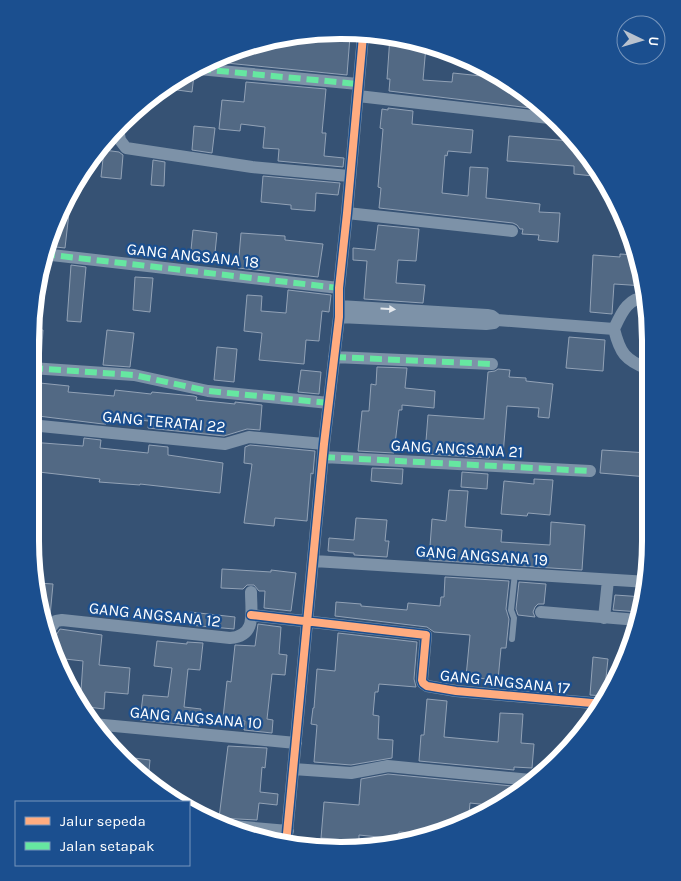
<svg xmlns="http://www.w3.org/2000/svg" width="681" height="881" font-family="Karla,sans-serif">
<style>
.building{fill:#526984;stroke:#92a2b6}
.lines{fill:none;stroke-linecap:round;stroke-linejoin:round}
.lane{stroke:#7d92a8;stroke-width:6}
.street{stroke:#7d92a8;stroke-width:12}
.quiet{stroke:#66e7a1;stroke-width:6;stroke-dasharray:12 6;stroke-linecap:butt}
.cycleway-casing{stroke:#1b4f8f;stroke-width:11}
.cycleway{stroke:#ffac80;stroke-width:8}
.oneway{fill:#e5e9ee}
.labels{text-anchor:middle;stroke-width:4.5;stroke-linejoin:round;paint-order:stroke}
.street-label{font-size:16px;fill:#fff;stroke:#1b4f8f}
.rim{fill:none;stroke:#fff;stroke-width:6}
</style>
<rect width="100%" height="100%" fill="#365274"/>
<!-- building -->
<path class="building" d="M280 36H350L347 75 216 62Z
M390 36H401L426 46 423 80 452 82 453 73 491 77 490 79 511 82 539 109 389 91 390 79H387Z
M192 72 194 75 192 92 162 88 168 82Z
M246 82 326 89 322 133H326L324 156 344 158 343 167 278 161 279 149 263 148 265 127 241 124 240 131 219 129 222 100 244 102Z
M388 108 413 111 412 124 473 130 471 153 448 151 447 156 445 155 442 193 468 196 470 167 488 168 486 198 540 204 539 212 560 213 558 242 538 240 539 235 522 234 523 229H520L517 225 513 223 379 208 381 188 378 187 383 129 380 128 382 109 388 110Z
M194 126 215 128 212 153 192 150Z
M509 136 571 141 594 164 593 176 574 174V166L507 161Z
M104 150 119 152 123 155 121 179 101 177Z
M153 160 165 162 164 186 151 185Z
M263 176 340 183 338 195 316 193 315 211 291 209V205L261 202Z
M68 204H70L65 248 47 246Z
M378 225 419 229 416 261 398 260 396 283 425 285 423 303 364 299 367 261 353 260V248L375 250Z
M193 230 217 233 214 263 190 260Z
M241 233 285 236V240L323 244 318 277 238 268Z
M620 254 635 255V263H640L645 286 614 284 612 314 590 312 593 255 620 257Z
M71 265 86 267 81 322 67 321Z
M135 277 153 278 150 312 133 310Z
M288 290 331 295 329 312 322 311 319 341 306 340 304 364 259 360 262 333 244 331 247 295 262 296 261 311 286 313Z
M31 329 43 330 41 361 31 360Z
M107 330 134 333 130 367 103 365Z
M569 337 605 340 603 371 566 368Z
M217 347 237 349 234 382 214 380Z
M377 367 407 368 405 388 435 391 434 408 402 405V410H399L394 453 358 451 362 411H369L371 384 376 385Z
M498 369 510 370 509 377 526 378V381L553 384 549 418 538 417 539 408 507 406 503 455 490 454 489 458 425 454 428 415 484 419 488 372 495 371Z
M301 370 321 372 319 394 298 392Z
M30 382 69 386 68 392 114 396 115 390 151 394 152 392 194 396 197 397 196 400 235 404V402L262 405 260 430 247 429 224 436 148 428 149 421 106 417V424H103L30 415Z
M84 438 101 440 100 448 148 453 149 445 168 447V455L223 463 220 493 140 484V485L99 482 100 479 30 471V442L83 446Z
M250 445 315 451 313 474 311 473 307 521 275 518 274 526 244 523 252 464 244 463 245 447Z
M602 450 648 453V477L600 473Z
M372 468 403 469 402 484 371 481Z
M462 472 488 474 487 489 461 487Z
M534 479 553 480 550 515 528 513 527 516 501 514 504 481 534 484Z
M449 490 468 491 465 527 502 530 501 542 550 545 551 522 585 525 582 570 429 560 432 519 446 521Z
M356 518 387 520 385 541H389L387 557 354 555V553L328 551 329 538 354 540Z
M222 569 271 572V570L296 573 291 611 264 608 265 591H259L254 585H247L243 589 221 588Z
M445 577 509 581 506 609 509 619 506 648H501L498 680 466 677 470 635 434 632 427 627 335 616 336 602 361 604V606L407 610 408 603 440 606 441 597H444Z
M519 582 546 584 544 604H538L535 607 533 612 535 617 518 615 516 609Z
M38 583 53 584 50 616 42 624 37 592Z
M615 595 644 597 640 612 613 610Z
M190 612 235 617 234 629 189 625Z
M258 624 281 627 279 654 287 655 285 675 272 674 267 719 273 720 272 733 244 730 245 721 223 718 227 681 231 682 235 645 255 646Z
M60 629 102 635 99 665 130 668 128 694 105 692 104 709 80 706 83 661 56 658 54 653 56 635Z
M338 633 417 642 414 679 416 687 379 684 378 692H375L373 715 379 716 378 739 393 740 392 758 351 765 314 762 317 725 311 724 313 708H314L317 669 335 671Z
M157 641 187 644V642L203 643 200 670 188 669 184 707 201 709 199 726 140 720 143 695 168 697 172 668 154 666Z
M593 657 608 659 604 696 590 695Z
M427 699 447 701 444 737 498 742 500 713 523 714 521 743 534 744 532 768 514 767V770L419 761 421 735H424Z
M228 746 267 748 265 768 262 767 260 792 278 794 277 805 259 803 257 820 219 818Z
M118 756 150 760 148 781 121 760Z
M388 774 512 786 511 800 499 806 470 803 469 814H465L464 823 440 835 426 837V834L399 832 398 839 359 835V841L321 838 324 802 359 805 361 779Z"/>
<g class="lines">
<!-- lane -->
<path class="lane" d="M512 639 514 618 511 610 515 573"/>
<!-- street -->
<path class="street" d="M199 69 358 84
M358 96 549 118
M118 129 120 140 126 148 252 167 349 176
M347 213 512 231
M43 254 339 288
M339 306 487 315 492 316 497 320
M339 317 486 324 494 323 497 320 614 329C621 314 628 296 648 298
M614 329C620 353 625 360 648 369
M334 357 492 364
M31 368 134 375 208 391 329 403
M30 425 225 444 249 437 324 444
M323 457 590 471
M314 561 648 582
M541 612 638 620
M251 615 426 635 422 680 423 683 427 686 456 691 603 704
M604 618 608 580
M45 631 50 629 56 621 62 620 230 638C257 636 251 613 251 592
M93 724 296 743
M293 769 351 773 388 766 531 780
M222 825 288 831
M287 843 353 849
M286 844 324 444 339 317V288L347 213 363 36"/>
<!-- quiet -->
<path class="quiet" d="M199 69 358 84
M43 254 339 288
M334 357 492 364
M31 368 134 375 208 391 329 403
M323 457 590 471"/>
<defs>
<path id="cycleway" d="M251 615 426 635 422 680 423 683 427 686 456 691 603 704
M286 844 324 444 339 317V288L347 213 363 36"/>
</defs>
<!-- cycleway casing -->
<use href="#cycleway" class="cycleway-casing"/>
<!-- cycleway -->
<use href="#cycleway" class="cycleway"/>
</g>
<!-- one-way arrows -->
<defs><path id="oneway-solid" d="M-6-.8H1V-3.2L6.5 0L1 3.2V.8H-6Z" transform="scale(1.25)"/></defs>
<use class="oneway" href="#oneway-solid" transform="translate(388 309) rotate(3)"/>
<g class="labels">
<!-- street labels -->
<g class="street-label">
<text transform="translate(193 255) rotate(6)" y="6">GANG ANGSANA 18</text>
<text transform="translate(164 421) rotate(5)" y="6">GANG TERATAI 22</text>
<text transform="translate(457 448) rotate(3)" y="6">GANG ANGSANA 21</text>
<text transform="translate(482 555) rotate(4)" y="6">GANG ANGSANA 19</text>
<text transform="translate(155 614) rotate(6)" y="6">GANG ANGSANA 12</text>
<text transform="translate(505 681) rotate(6)" y="6">GANG ANGSANA 17</text>
<text transform="translate(196 717) rotate(5)" y="6">GANG ANGSANA 10</text>
</g>
</g>
<!-- crop -->
<path d="M0 0H681V881H0ZM340 39H341A301 301 0 0 1 642 340V541A301 301 0 0 1 341 842H340A301 301 0 0 1 39 541V340A301 301 0 0 1 340 39Z" fill="#1b4f8f" fill-rule="evenodd"/>
<path class="rim" d="M340 39H341A301 301 0 0 1 642 340V541A301 301 0 0 1 341 842H340A301 301 0 0 1 39 541V340A301 301 0 0 1 340 39Z"/>
<!-- legend -->
<rect x="15" y="801" width="175" height="65" fill="#1b4f8f" stroke="#7695bc"/>
<rect x="25" y="817" width="25" height="8" fill="#ffac80" stroke="#7695bc"/>
<text x="60" y="826" font-size="15" fill="#ffffff">Jalur sepeda</text>
<rect x="25" y="842" width="25" height="8" fill="#66e7a1" stroke="#7695bc"/>
<text x="60" y="851" font-size="15" fill="#ffffff">Jalan setapak</text>
<!-- north arrow -->
<g transform="translate(641 40) rotate(95)"><circle r="24" fill="#1b4f8f" stroke="#7695bc"/>
<path d="M0-4L9 19L0 12L-9 19Z" fill="#b9c2ce"/>
<text y="-8" font-size="14" font-weight="bold" text-anchor="middle" fill="#ffffff">U</text>
</g>
</svg>
